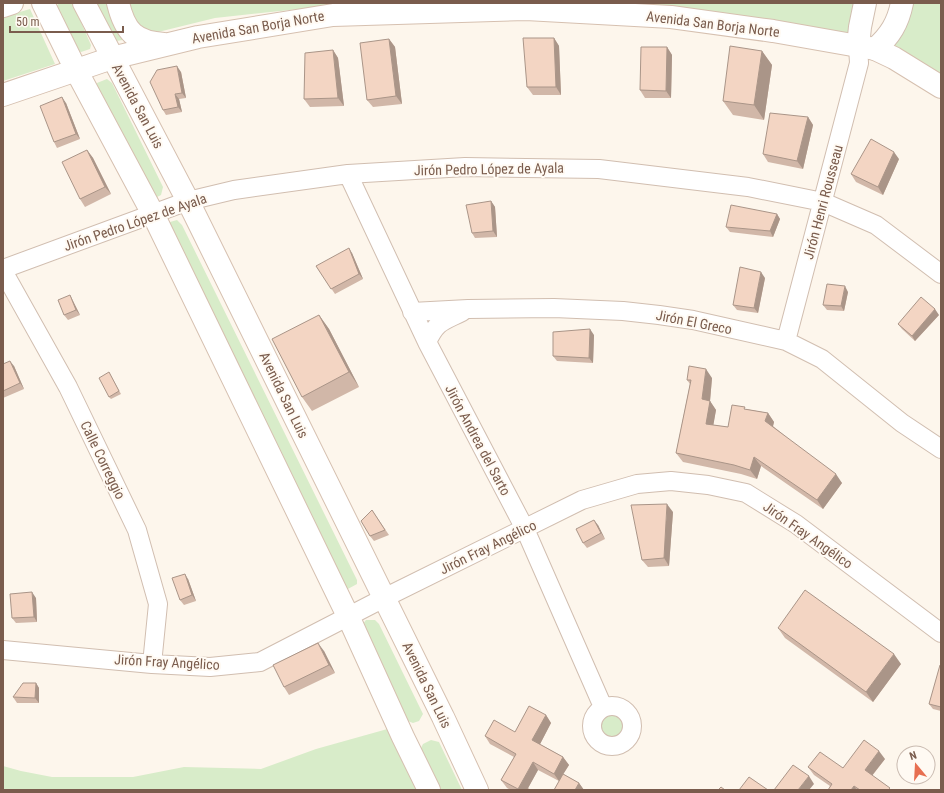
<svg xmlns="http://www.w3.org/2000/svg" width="944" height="793" font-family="'Roboto Condensed',sans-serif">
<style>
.green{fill:#d8ecc9}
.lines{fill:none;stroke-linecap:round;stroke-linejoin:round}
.minor-casing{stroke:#d1beb0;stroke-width:20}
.tertiary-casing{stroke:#d1beb0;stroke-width:24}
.secondary-casing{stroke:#d6c0b0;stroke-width:24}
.minor{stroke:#fff;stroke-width:18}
.tertiary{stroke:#fff;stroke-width:22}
.secondary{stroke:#fff;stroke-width:22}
.wall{fill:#d1b7a8}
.shaded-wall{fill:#aa9588}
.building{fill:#f3d5c3;stroke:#aa9588}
.labels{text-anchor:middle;stroke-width:4;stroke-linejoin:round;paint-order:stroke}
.street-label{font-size:14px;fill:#7a5c4d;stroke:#fffaf3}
</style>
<rect width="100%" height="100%" fill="#fdf6ec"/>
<!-- green -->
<path class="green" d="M61 3H71L73 4 91 45 90 49 81 52 76 50 56 8 58 4Z
M93 3H109L129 39 110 42Z
M125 3H374L318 7 215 18 150 34 131 21Z
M575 3H861L852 38Z
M896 3H941V78L886 46Z
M30 9 55 64 3 81V17Z
M107 79 112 83 163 187 161 195 155 198 95 89 97 83Z
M177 220 182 225 357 580V584L346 590 166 229 170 222Z
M366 620H375L379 624 423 714 419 721 413 723 403 719 362 625Z
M601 726a11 11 0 1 1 22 0a11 11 0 1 1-22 0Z
M391 728 418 790H3V766L21 771 52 777H133L184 767 261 769 316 749Z
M431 740 439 742 462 790H438L419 752 423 744Z"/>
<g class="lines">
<defs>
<path id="minor" d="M348 174 427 342 525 529 603 707
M3 269 188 201 234 190 348 174 465 167 599 169 748 187 823 202 876 225 941 274
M3 271 68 387 137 530 158 604 152 664
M412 312 468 309 554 308 623 311 659 315 693 320 786 341 822 359 902 423 941 449
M786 341 859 63 858 46
M427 342C437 321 442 322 462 312
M3 650 152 664 210 667 260 662 384 598 582 500 637 484 671 481 708 485 746 493 796 524 941 633
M592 726a20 20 0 1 1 40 0a20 20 0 1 1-40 0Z"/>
<path id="tertiary" d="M858 46 860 27 865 3
M875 49C890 36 898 23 902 3"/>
<path id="secondary" d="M43 3 76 70 153 214 348 616 403 737 429 790
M84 3 188 201 443 717 477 790
M118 3C125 32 135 42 164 44
M3 6 12 3
M3 95 112 58 198 37 333 15 526 9 671 17 773 31 875 49 894 58 941 87"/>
</defs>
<!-- minor casing -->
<use href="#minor" class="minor-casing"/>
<!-- tertiary casing -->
<use href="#tertiary" class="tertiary-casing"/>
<!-- secondary casing -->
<use href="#secondary" class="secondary-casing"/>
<!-- minor -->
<use href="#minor" class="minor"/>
<!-- tertiary -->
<use href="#tertiary" class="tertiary"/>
<!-- secondary -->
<use href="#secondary" class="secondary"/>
</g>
<!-- wall -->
<path class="wall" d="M554 38 559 46 561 95H533L527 87Z
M389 39 395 47 402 104 373 107 367 100Z
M667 47 672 55 671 98H645L640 90Z
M333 50 338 58 344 106 310 107 304 99Z
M762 51 772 65 764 120 733 115 723 101Z
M181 72 186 98 179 99 182 112 166 115 163 110Z
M66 103 80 139 57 148 54 142Z
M808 117 813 125 803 169 768 162 763 154Z
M87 150 93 158 111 194 85 207 80 199Z
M899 159 883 195 856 182 851 174Z
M491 201 495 207 497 237 475 238 472 233Z
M777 214 780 219 773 237 730 232 726 227Z
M352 253 363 279 335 294 316 266Z
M765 278 758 313 737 310 733 305Z
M848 292 844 311 827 310 823 305Z
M70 295 80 315 68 320 64 315Z
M319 315 329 329 359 387 312 411 302 397Z
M939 315 915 341 902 329 898 324Z
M594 335 593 363 557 361 553 356Z
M3 364 14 366 24 389 3 398Z
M109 372 121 394 111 399 109 397Z
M712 378 710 401 716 410 713 425 728 427 746 409 768 413 774 422 773 426 842 483 823 509 761 466 757 479 741 474 683 462 676 453 690 384 687 380Z
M372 510 389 535 374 541 370 536Z
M673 512 669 566 648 567 642 560Z
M598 525 605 539 587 548 583 543Z
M188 579 196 601 184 605 180 600Z
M36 598 37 622 16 623 12 618Z
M778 628 901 664 873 702 785 638Z
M324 651 335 673 289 695 284 687Z
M941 665V711L933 709 929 704Z
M36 683 39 688V703H17L13 697Z
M546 715 551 723 540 744 563 757 569 765 563 774 579 783 584 790H554L559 781 538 770 528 788 531 790H511L507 788 501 780 514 757 490 744 485 736 515 732Z
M885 759 872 776 891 790H828L830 786 814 775 808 767 843 768Z"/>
<!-- shaded-wall -->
<path class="shaded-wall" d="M554 38 559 46 561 95 556 87Z
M389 39 395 47 402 104 396 96Z
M667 47 672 55 671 98 666 91Z
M333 50 338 58 344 106 338 98Z
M762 51 772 65 764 120 754 105Z
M177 66 181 72 186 98 182 93Z
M175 94 179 99 182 112 178 107Z
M62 97 66 103 80 139 76 134Z
M808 117 813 125 803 169 797 161Z
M87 150 93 158 111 194 105 187Z
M894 152 899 159 883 195 878 187Z
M491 201 495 207 497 237 493 231Z
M777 214 780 219 773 237 770 231Z
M349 248 352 253 363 279 359 274Z
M761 272 765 278 758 313 754 308Z
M845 286 848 292 844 311 841 306Z
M70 295 80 315 76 310Z
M935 309 939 315 915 341 912 336Z
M319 315 329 329 359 387 349 372Z
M590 329 594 335 593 363 589 358Z
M10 361 14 366 24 389 20 383Z
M706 369 712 378 710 401 716 410 712 433 706 424 702 399Z
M768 413 774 422 772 430 765 421Z
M754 457 761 466 757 479 750 470Z
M836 474 842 483 823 509 817 500Z
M667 504 673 512 669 566 664 558Z
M594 520 598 525 605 539 601 533Z
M185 574 188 579 196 601 192 595Z
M32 592 36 598 37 622 34 617Z
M318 643 324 651 335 673 329 665Z
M894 654 901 664 873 702 866 692Z
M36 683 39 688V703L35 698Z
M546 715 551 723 538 748 532 740Z
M879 751 885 759 870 778 865 770Z
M563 757 569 765 559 781 554 774Z
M533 762 538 770 527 790H519L518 789Z
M809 776 814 784 809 790H798Z
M579 783 584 790H575Z
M854 786 857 790H851Z"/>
<!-- building -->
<path class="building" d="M523 38H554L556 87H527Z
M389 39 396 96 367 100 360 43Z
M730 46 762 51 754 105 723 101Z
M641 47H667L666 91 640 90Z
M333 50 338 98 304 99 305 53Z
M177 66 182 93 175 94 178 107 163 110 150 82 157 70Z
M62 97 76 134 54 142 40 106Z
M770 113 808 117 797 161 763 154Z
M871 139 894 152 878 187 851 174Z
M87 150 105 187 80 199 62 162Z
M491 201 493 231 472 233 466 205Z
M731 205 777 214 770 231 726 227Z
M349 248 359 274 331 289 316 266Z
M740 267 761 272 754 308 733 305Z
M827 284 845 286 841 306 823 305Z
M70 295 76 310 64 315 58 300Z
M921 297 935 309 912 336 898 324Z
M319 315 349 372 302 397 272 339Z
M590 329 589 358 553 356V332Z
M10 361 20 383 3 391V364Z
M689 366 706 369 702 399 710 401 706 424 728 427 732 405 745 407 744 409 768 413 765 421 836 474 817 500 754 457 750 470 734 465 676 453 691 380H687Z
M109 372 119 391 109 397 99 378Z
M667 504 664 558 642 560 631 505Z
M372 510 385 530 370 536 361 521Z
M594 520 601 533 583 543 576 529Z
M185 574 192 595 180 600 172 578Z
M805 590 894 654 866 692 778 628Z
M32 592 34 617 12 618 10 594Z
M318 643 329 665 284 687 273 665Z
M940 665H941V707L929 704Z
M23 683H36L35 698 13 697Z
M529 706 546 715 532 740 563 757 554 774 533 762 518 789 501 780 516 754 485 736 494 720 515 732Z
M864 740 879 751 865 770 890 788 888 790H860L854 786 851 790H828L832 784 808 767 820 752 843 768Z
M793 765 809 776 798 790H774Z
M563 774 579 783 575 790H554Z
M749 777 768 790H739Z
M721 787 725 790H718Z"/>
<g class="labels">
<!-- street labels -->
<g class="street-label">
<text transform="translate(713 24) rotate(7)" y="5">Avenida San Borja Norte</text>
<text transform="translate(258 27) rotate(-10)" y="5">Avenida San Borja Norte</text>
<text transform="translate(138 106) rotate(62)" y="5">Avenida San Luis</text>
<text transform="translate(489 169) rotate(-1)" y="5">Jirón Pedro López de Ayala</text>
<text transform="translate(823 202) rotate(-75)" y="5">Jirón Henri Rousseau</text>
<text transform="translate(135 222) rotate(-19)" y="5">Jirón Pedro López de Ayala</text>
<text transform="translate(694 322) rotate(11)" y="5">Jirón El Greco</text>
<text transform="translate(284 395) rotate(64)" y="5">Avenida San Luis</text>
<text transform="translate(478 440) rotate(62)" y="5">Jirón Andrea del Sarto</text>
<text transform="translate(103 460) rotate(64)" y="5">Calle Correggio</text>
<text transform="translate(808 535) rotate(35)" y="5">Jirón Fray Angélico</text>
<text transform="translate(488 547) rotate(-26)" y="5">Jirón Fray Angélico</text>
<text transform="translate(167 662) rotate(3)" y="5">Jirón Fray Angélico</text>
<text transform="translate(427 685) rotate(64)" y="5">Avenida San Luis</text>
</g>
</g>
<!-- border -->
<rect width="944" height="793" fill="none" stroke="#7a5c4d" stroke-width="8"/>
<!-- north arrow -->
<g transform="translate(916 765) rotate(342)"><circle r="19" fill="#fffaf3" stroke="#cabbb1"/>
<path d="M0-3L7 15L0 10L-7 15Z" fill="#e76f51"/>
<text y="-6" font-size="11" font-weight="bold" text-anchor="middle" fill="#7a5c4d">N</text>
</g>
<!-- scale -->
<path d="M10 26v6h113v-6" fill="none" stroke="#7a5c4d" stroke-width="2"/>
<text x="16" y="26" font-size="12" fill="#7a5c4d" stroke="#fffaf3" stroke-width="3" paint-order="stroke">50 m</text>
</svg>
